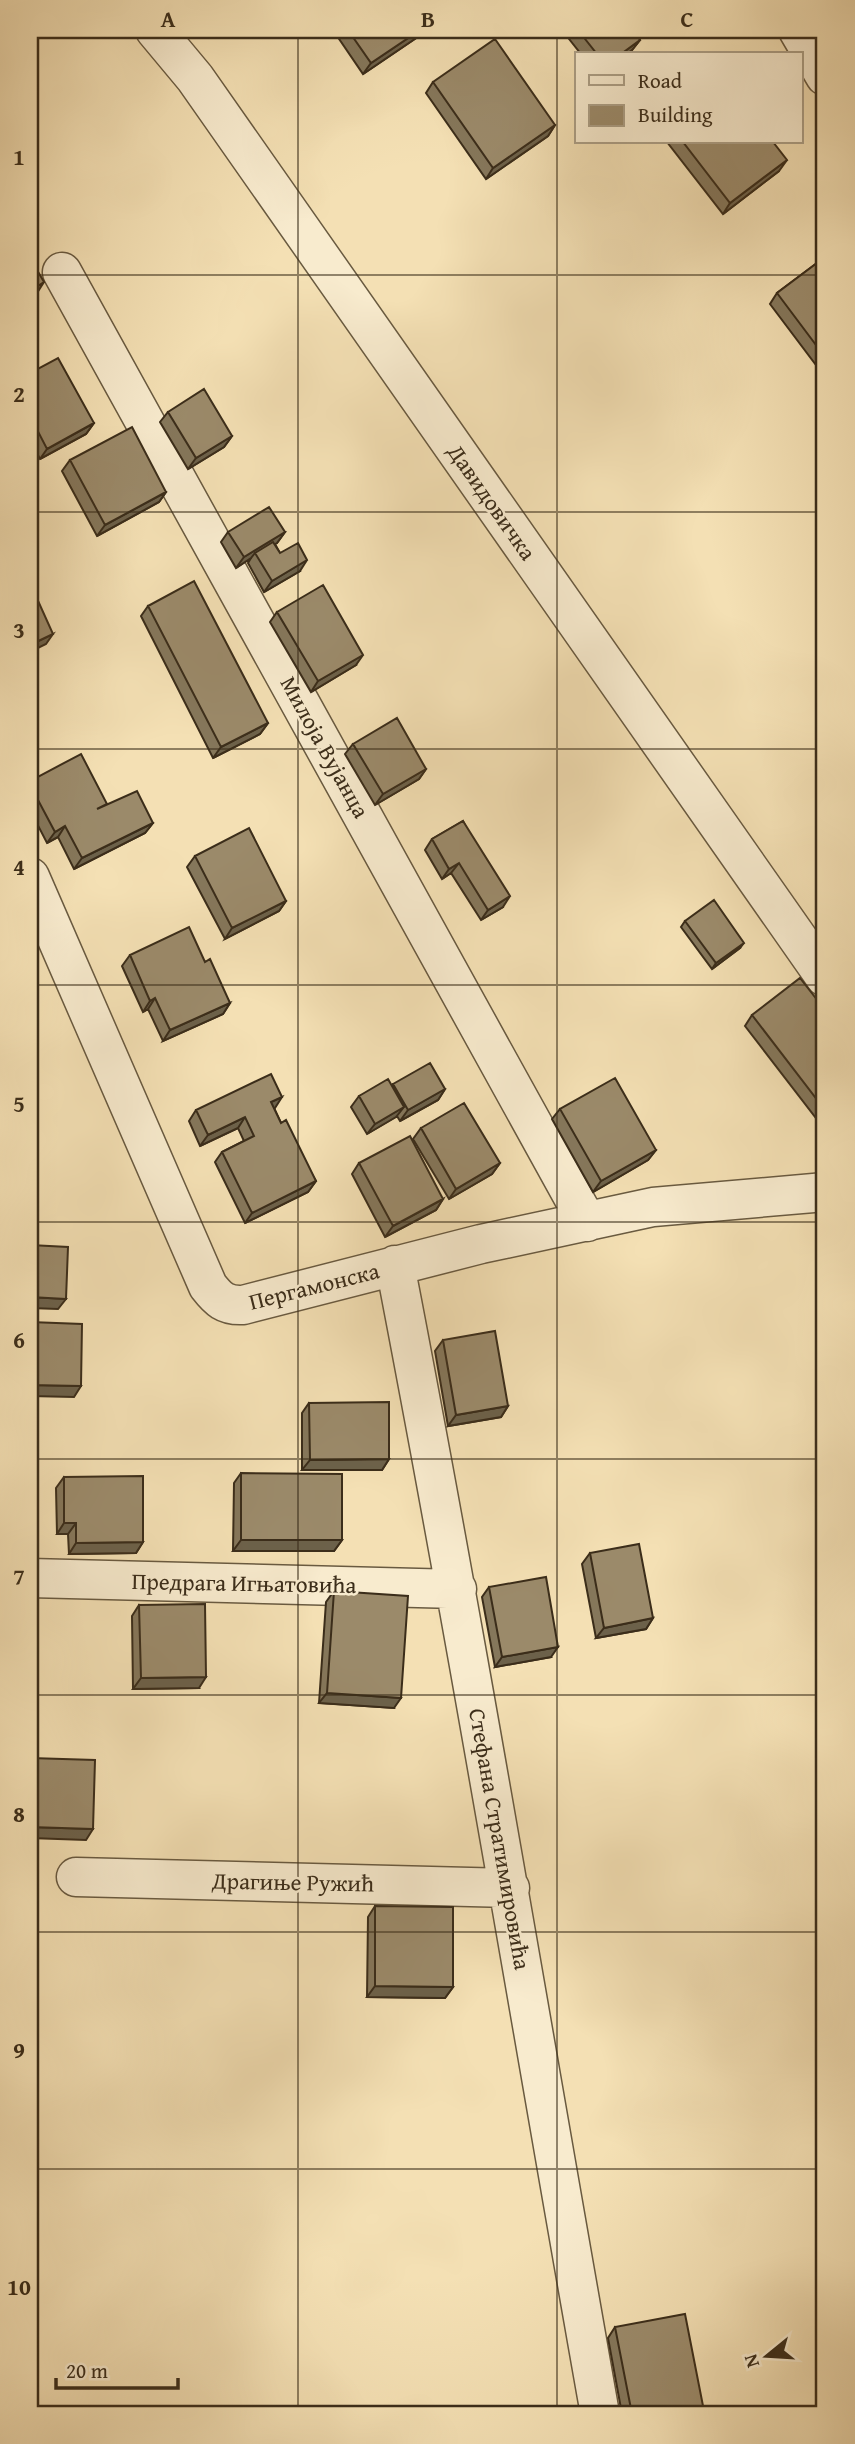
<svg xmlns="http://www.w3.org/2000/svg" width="855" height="2444" font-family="'Gentium Book Plus',serif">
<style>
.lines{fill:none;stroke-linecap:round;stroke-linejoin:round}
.minor-casing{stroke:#695a40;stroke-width:41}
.minor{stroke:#f8ebce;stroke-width:38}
.wall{fill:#85775b;stroke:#3b2d1a;stroke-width:2}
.shaded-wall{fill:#6c614a;stroke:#3b2d1a;stroke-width:2}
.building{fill:#9b8a6a;stroke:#3b2d1a;stroke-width:2}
.grid{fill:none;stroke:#3b2d1a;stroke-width:2;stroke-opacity:0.55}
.labels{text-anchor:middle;stroke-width:5;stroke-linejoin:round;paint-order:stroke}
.street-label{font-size:23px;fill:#3b2d1a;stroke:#f8ebce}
.neatline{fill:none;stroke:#3b2d1a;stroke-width:2.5}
.grid-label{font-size:23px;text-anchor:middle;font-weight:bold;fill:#3b2d1a}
</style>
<rect width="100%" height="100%" fill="#f4e0b4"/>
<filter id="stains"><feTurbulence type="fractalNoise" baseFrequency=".00286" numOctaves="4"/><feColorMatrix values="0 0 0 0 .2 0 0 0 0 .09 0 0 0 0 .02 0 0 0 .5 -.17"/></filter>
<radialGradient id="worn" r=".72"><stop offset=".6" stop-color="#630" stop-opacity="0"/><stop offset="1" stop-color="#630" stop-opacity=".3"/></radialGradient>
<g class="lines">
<defs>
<path id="minor" d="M155 30 195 78 825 977
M798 30 825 76
M62 272 587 1222
M30 877 208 1286C218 1299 225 1306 243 1305L481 1244 653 1207 825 1192
M395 1265C469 1648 532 2031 600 2414
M30 1578 457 1589
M76 1877 510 1888"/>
</defs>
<!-- minor casing -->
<use href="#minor" class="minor-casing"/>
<!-- minor -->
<use href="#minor" class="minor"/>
</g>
<!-- wall -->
<path class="wall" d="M333 30H428L363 74Z
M562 30H632L640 40 632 50 627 54H581Z
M433 82 555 125 548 136 486 179 426 93Z
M667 142H773L779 171 723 214Z
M825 257V377L770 304 777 293Z
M30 373 94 423 86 434 40 459 30 440Z
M168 412 232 436 224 447 188 469 160 422Z
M70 460 166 492 159 502 97 536 62 471Z
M228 532H285L277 543 275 544 280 553 300 571 264 592 248 563 251 558 236 568 221 542Z
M148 606 268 723 260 734 213 758 141 616Z
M277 612 356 665 311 692 270 622Z
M353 744 426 769 419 779 375 805 345 754Z
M30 781 107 804 153 823 145 833 74 869 58 837 47 843 30 810Z
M463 821 503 907 481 920 451 873 442 879 425 850 432 839Z
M195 856 286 901 279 911 225 939 187 867Z
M685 921 740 948 712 969 681 927Z
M130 955 205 962 230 1003 223 1014 163 1041 148 1009 143 1012 122 966Z
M825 1010V1117L819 1122 745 1026 752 1015Z
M393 1084 445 1089 438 1100 400 1121 397 1116 367 1134 351 1107 359 1096 392 1086Z
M274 1108 281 1123 316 1181 308 1192 245 1223 215 1162 222 1152 244 1141 238 1128 200 1146 189 1121 196 1110 275 1108Z
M560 1109 656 1150 648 1160 593 1192 552 1119Z
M421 1128 500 1163 492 1174 449 1199 413 1139Z
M359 1163 443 1199 436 1210 385 1237 352 1174Z
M443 1340 508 1406 501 1417 448 1426 435 1351Z
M309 1403 389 1459 382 1470H302V1413Z
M241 1473 342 1540 334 1551H233L234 1483Z
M64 1477 143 1542 136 1553 69 1554 68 1534H57L56 1488Z
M590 1553 653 1618 646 1629 596 1638 582 1564Z
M489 1587 551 1657 495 1667 482 1597Z
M334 1591 394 1708 319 1703 326 1602Z
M139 1605 199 1688 133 1689 132 1616Z
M375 1906 453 1987 445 1998 367 1997 368 1917Z
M615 2327 702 2414H622L608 2338Z"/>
<!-- shaded-wall -->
<path class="shaded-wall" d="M420 30H428L363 74 371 63Z
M640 40 632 50 627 54H621Z
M555 125 548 136 486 179 493 168Z
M787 160 779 171 723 214 730 203Z
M44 282 37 293 30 297V291Z
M94 423 86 434 40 459 47 449Z
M232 436 224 447 188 469 196 458Z
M166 492 159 502 97 536 105 525Z
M285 532 277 543 257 555 255 553 251 558 236 568 244 557Z
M307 560 300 571 264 592 272 581Z
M53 634 46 644 30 652V645Z
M363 655 356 665 311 692 318 681Z
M268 723 260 734 213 758 221 747Z
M426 769 419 779 375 805 383 794Z
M153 823 145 833 74 869 82 858Z
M65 826 58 837 47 843 55 832Z
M459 863 451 873 442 879 449 869Z
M510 896 503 907 481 920 488 910Z
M286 901 279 911 225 939 232 928Z
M744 943 740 948 712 969 716 963Z
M155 998 148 1009 143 1012 150 1001Z
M230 1003 223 1014 163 1041 170 1030Z
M445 1089 438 1100 400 1121 408 1110Z
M282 1097 275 1108 264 1113 271 1102Z
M404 1107 396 1117 367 1134 375 1124Z
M245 1117 238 1128 200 1146 208 1135Z
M656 1150 648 1160 593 1192 601 1181Z
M500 1163 492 1174 449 1199 456 1189Z
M316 1181 308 1192 245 1223 252 1213Z
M443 1199 436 1210 385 1237 393 1226Z
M30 1297 66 1299 58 1309 30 1308Z
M30 1385 81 1386 74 1397 30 1396Z
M508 1406 501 1417 448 1426 456 1415Z
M389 1459 382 1470H302L310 1460Z
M64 1523H76L68 1534H57Z
M241 1540H342L334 1551H233Z
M143 1542 136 1553 69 1554 76 1543Z
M653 1618 646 1629 596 1638 604 1628Z
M558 1647 551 1657 495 1667 502 1657Z
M206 1677 199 1688 133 1689 141 1678Z
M327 1693 401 1698 394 1708 319 1703Z
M30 1827 93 1829 86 1840 30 1838Z
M375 1986 453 1987 445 1998 367 1997Z"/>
<!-- building -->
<path class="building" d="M348 30H420L371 63Z
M578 30H632L640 40 621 54H597Z
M495 39 555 125 493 168 433 82Z
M683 142H773L787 160 730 203Z
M825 257V357L777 293Z
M30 258 44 282 30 291Z
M58 358 94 423 47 449 30 416V373Z
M204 389 232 436 196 458 168 412Z
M132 427 166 492 105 525 70 460Z
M269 507 285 532 244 557 228 532Z
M273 542 280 553 298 543 307 560 272 581 255 553Z
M194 581 268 723 221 747 148 606Z
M30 583 53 634 30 645Z
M323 585 363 655 318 681 277 612Z
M397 718 426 769 383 794 353 744Z
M81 754 107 804 97 809 137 791 153 823 82 858 65 826 55 832 30 785V781Z
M463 821 510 896 488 910 459 863 449 869 432 839Z
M249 828 286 901 232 928 195 856Z
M714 900 744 943 716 963 685 921Z
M189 927 205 962 210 959 230 1003 170 1030 155 998 150 1001 130 955Z
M800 978 825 1010V1110L752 1015Z
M430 1063 445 1089 408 1110 393 1084Z
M271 1074 282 1097 271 1102 281 1123 286 1120 316 1181 252 1213 222 1152 254 1136 245 1117 208 1135 196 1110Z
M615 1078 656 1150 601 1181 560 1109Z
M388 1079 404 1107 375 1124 359 1096Z
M464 1103 500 1163 456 1189 421 1128Z
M410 1136 443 1199 393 1226 359 1163Z
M30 1245 68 1247 66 1299 30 1297Z
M30 1322 82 1324 81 1386 30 1385Z
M495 1331 508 1406 456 1415 443 1340Z
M389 1402V1459L310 1460 309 1403Z
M241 1473 342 1474V1540H241Z
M143 1476V1542L76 1543V1523H64V1477Z
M639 1544 653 1618 604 1628 590 1553Z
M546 1577 558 1647 502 1657 489 1587Z
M334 1591 408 1596 401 1698 327 1693Z
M205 1604 206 1677 141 1678 139 1605Z
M30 1758 95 1760 93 1829 30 1827Z
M375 1906 453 1907V1987L375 1986Z
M685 2314 704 2411 689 2414H632L615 2327Z"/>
<!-- grid -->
<path class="grid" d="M298 30V2414M557 30V2414M30 275H825M30 512H825M30 749H825M30 985H825M30 1222H825M30 1459H825M30 1695H825M30 1932H825M30 2169H825"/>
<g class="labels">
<!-- street labels -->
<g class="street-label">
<text transform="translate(492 502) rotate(55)" y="8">Давидовичка</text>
<text transform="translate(325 747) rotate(61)" y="8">Милоја Вујанца</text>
<text transform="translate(314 1286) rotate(-14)" y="8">Пергамонска</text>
<text transform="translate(244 1583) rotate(1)" y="8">Предрага Игњатовића</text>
<text transform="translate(500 1839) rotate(80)" y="8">Стефана Стратимировића</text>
<text transform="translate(293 1882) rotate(1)" y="8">Драгиње Ружић</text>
</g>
</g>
<!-- margin -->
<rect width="855" height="2444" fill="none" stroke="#f4e0b4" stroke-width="77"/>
<!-- legend -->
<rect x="575" y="52" width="228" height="91" fill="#f8ebce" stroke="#ac9f86" stroke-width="2"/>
<rect x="589" y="75" width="35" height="10" fill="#f8ebce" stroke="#ac9f86" stroke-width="2"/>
<text x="638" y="88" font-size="21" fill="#3b2d1a">Road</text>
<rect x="589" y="105" width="35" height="21" fill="#9b8a6a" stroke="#ac9f86" stroke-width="2"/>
<text x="638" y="122" font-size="21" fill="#3b2d1a">Building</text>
<!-- north arrow -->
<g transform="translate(767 2356) rotate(252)" stroke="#f8ebce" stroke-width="5" paint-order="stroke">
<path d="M0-5L12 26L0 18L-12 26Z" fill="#3b2d1a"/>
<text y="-10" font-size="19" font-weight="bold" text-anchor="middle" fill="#3b2d1a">N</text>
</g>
<!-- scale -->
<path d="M56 2378v10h122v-10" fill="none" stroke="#3b2d1a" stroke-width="3.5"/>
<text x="66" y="2378" font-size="21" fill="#3b2d1a" stroke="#f8ebce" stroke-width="5" paint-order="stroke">20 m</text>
<rect x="38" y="38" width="778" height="2368" class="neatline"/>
<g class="grid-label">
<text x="168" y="27">A</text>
<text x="428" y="27">B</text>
<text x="687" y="27">C</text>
<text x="19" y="165">1</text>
<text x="19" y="402">2</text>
<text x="19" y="638">3</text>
<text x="19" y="875">4</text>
<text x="19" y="1112">5</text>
<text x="19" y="1348">6</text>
<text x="19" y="1585">7</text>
<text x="19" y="1822">8</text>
<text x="19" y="2058">9</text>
<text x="19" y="2295">10</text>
</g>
<rect width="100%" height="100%" filter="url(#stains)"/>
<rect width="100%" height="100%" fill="url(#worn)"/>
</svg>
